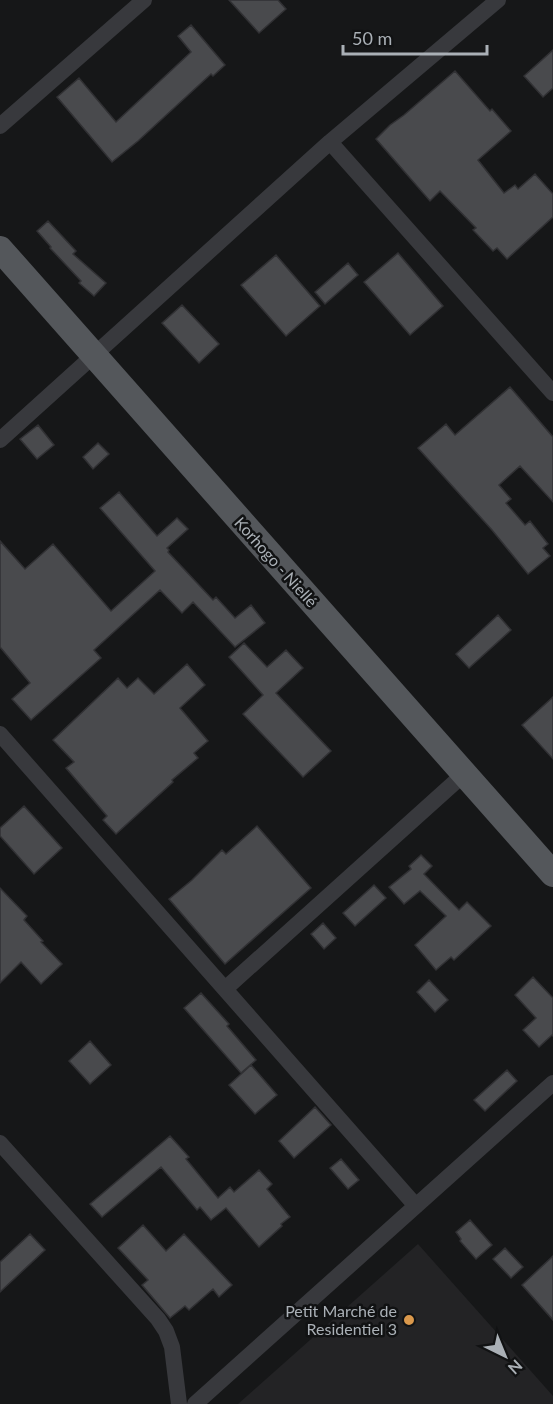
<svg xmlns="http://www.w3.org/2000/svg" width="553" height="1404" font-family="Lato,sans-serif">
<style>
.built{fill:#232325}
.building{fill:#494a4d;stroke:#313134;stroke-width:1.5}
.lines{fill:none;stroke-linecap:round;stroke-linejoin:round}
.minor{stroke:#38393d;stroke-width:16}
.primary{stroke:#54575b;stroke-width:26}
.poi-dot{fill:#da984c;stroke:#111213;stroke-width:2}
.labels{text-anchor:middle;stroke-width:5;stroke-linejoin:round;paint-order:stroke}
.street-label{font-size:16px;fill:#aab0b6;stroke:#111213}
.poi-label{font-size:16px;fill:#aab0b6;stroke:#111213;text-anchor:end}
</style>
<rect width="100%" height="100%" fill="#161718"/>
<!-- built -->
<path class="built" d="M418 1244 553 1396V1404H238Z"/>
<!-- building -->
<path class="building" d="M229 0H278L286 9 259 33Z
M191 25 225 65 213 76 211 74 138 141 112 162 57 97 79 78 116 122 191 52 178 36Z
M553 50V88L543 97 524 76Z
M455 71 490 111 492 109 511 131 478 160 504 193 515 185 518 189 535 174 553 194V217L507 259 497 248 493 251 473 230 476 228 440 191 430 201 376 139 390 125 404 115Z
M48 221 76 251 73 254 106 283 94 296 79 283 81 281 50 248 51 247 37 231Z
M398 253 443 306 410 335 364 282Z
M276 255 320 306 286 336 241 285Z
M348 263 358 275 325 304 315 292Z
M182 305 219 344 199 363 162 323Z
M510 387 553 437V502L520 466 499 485 511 499 506 503 525 525 530 521 548 544 543 548 550 556 528 574 492 530 418 448 446 424 455 435Z
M38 425 54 445 37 459 20 439Z
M98 443 109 454 93 469 83 457Z
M119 492 157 536 177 518 188 529 167 548 169 550 168 552 213 600 216 597 235 618 251 605 265 623 235 647 193 602 182 613 160 590 94 650 101 658 31 720 12 699 30 683 0 647V541L25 569 53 544 111 611 155 571 100 508Z
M498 615 511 630 469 668 456 654Z
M244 643 267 667 286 650 303 668 276 693 331 751 303 777 243 714 263 695 229 657Z
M187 664 205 685 180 708 208 741 194 753 198 758 172 780 173 782 116 834 103 820 107 816 66 768 74 762 53 740 118 678 127 688 138 678 154 694Z
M553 697V759L522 725Z
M24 806 62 848 34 874 0 836V828Z
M257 826 311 888 225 964 169 899 192 880 222 850 226 854Z
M421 855 432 866 424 874 459 910 467 902 491 926 454 960 451 957 436 970 415 945 446 916 420 891 404 904 389 887 411 869 409 866Z
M374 885 386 898 355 926 343 913Z
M0 888 27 916 24 920 43 941 41 942 62 964 41 984 21 962 0 983Z
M323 923 336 938 324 949 311 934Z
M533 977 553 998V1036L552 1035 539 1047 523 1030 536 1018 515 995Z
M429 980 448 1000 435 1012 417 992Z
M201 993 229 1024 227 1026 256 1060 241 1073 184 1008Z
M90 1041 111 1065 90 1084 69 1061Z
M251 1065 277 1095 255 1114 229 1085Z
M507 1070 517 1081 485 1111 474 1100Z
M315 1107 331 1125 294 1158 279 1141Z
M170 1136 189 1157 186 1159 218 1198 230 1187 234 1192 259 1170 272 1184 267 1189 290 1217 281 1224 282 1226 259 1247 226 1208 211 1220 200 1207 197 1210 161 1167 102 1217 90 1204Z
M341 1159 359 1180 348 1189 330 1168Z
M470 1220 492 1245 476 1259 460 1241 461 1239 456 1232Z
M143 1225 166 1251 184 1234 232 1285 219 1297 213 1289 189 1310 185 1306 170 1318 142 1285 148 1280 118 1248Z
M30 1234 45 1250 0 1292V1262Z
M505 1248 523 1267 511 1278 493 1259Z
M553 1256V1320L522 1285Z"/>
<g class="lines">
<!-- minor -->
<path class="minor" d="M0 126 144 0
M330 142 553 393
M0 440 330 142 498 0
M0 734 416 1206
M225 989 464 774
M0 1143 158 1319 166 1331 172 1347 179 1404
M195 1404 553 1083"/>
<!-- primary -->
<path class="primary" d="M0 249 553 874"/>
</g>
<!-- markers -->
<circle class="poi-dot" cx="409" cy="1320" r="6"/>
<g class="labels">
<!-- street labels -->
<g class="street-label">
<text transform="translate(276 562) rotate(48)" y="6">Korhogo - Niellé</text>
</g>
<!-- poi labels -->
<g class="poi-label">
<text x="397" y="1317">Petit Marché de<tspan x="397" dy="18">Residentiel 3</tspan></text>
</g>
</g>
<!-- north arrow -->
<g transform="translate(505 1356) rotate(137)" stroke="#111213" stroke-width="4.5" paint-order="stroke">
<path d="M0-4.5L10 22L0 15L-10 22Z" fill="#aab0b6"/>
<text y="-9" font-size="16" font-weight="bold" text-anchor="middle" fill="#aab0b6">N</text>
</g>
<!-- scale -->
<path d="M343 45v9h144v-9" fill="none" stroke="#aab0b6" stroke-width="3"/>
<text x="352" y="45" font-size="18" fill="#aab0b6" stroke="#111213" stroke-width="4.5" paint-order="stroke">50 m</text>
</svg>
